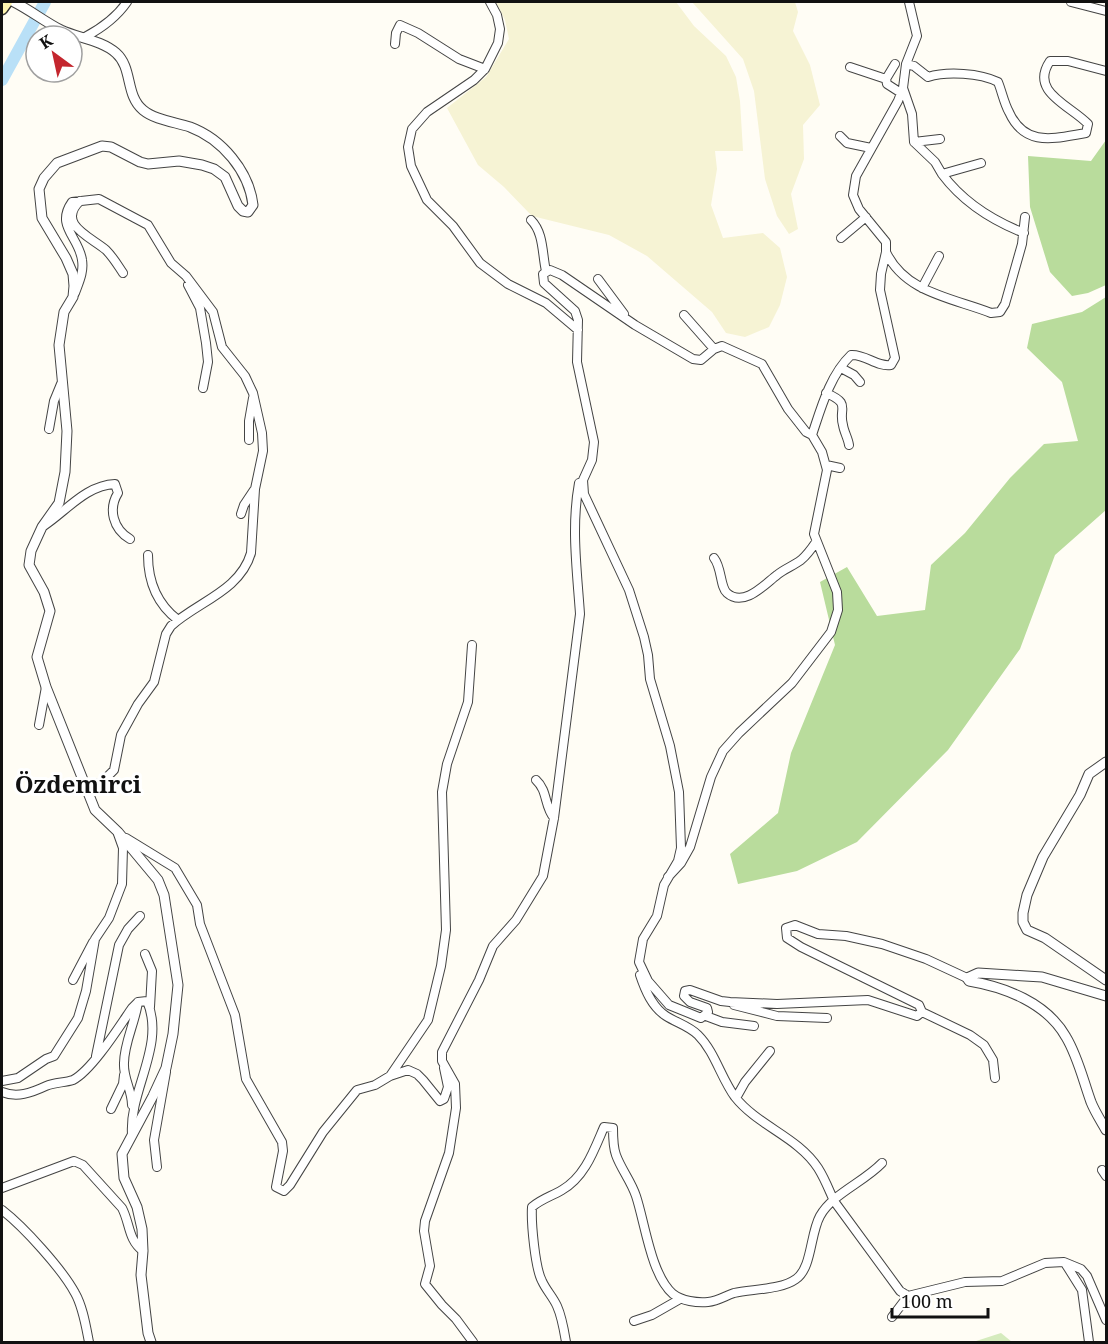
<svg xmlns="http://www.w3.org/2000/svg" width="1108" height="1344" font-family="'Noto Serif',serif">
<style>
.farmland{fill:#f6f3d4}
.green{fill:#d5ebbd}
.forest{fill:#b9dc9c}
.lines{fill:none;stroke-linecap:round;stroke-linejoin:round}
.river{stroke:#b9e0f7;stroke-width:12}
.minor-casing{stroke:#444;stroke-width:10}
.tertiary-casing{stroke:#444;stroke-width:11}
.secondary-casing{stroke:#333;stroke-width:13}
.minor{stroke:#fff;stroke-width:8}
.tertiary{stroke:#fff;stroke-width:9}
.secondary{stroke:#fff6b0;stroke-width:10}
.labels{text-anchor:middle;stroke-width:6;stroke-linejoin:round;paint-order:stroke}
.quarter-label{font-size:24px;font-weight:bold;fill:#111;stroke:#fff}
</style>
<rect width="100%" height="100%" fill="#fffdf5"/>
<!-- farmland -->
<path class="farmland" d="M496 2H676L694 26 726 56 736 77 740 101 743 151H715L717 169 711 205 723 238 763 233 780 248 787 277 780 305 769 327 745 337 726 333 712 312 647 256 609 235 532 216 504 187 478 165 447 108 486 77 509 39 505 20Z
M692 2H795L798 12 793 31 810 65 820 105 803 125 804 159 791 194 798 229 789 234 777 216 765 179 754 91 743 59Z"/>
<!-- green -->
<path class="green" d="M1001 1333 1012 1342H973Z"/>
<!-- forest -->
<path class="forest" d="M1106 140V285L1088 293 1072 296 1050 272 1030 207 1028 156 1091 161Z
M1106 297V510L1055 555 1020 649 948 750 857 842 797 871 738 884 730 854 778 813 791 753 835 645 820 582 847 567 877 616 925 610 931 565 965 533 1010 478 1044 444 1078 441 1062 382 1027 348 1032 324 1082 312Z"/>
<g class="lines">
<!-- river -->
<path class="river" d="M2 80 45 2"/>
<defs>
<path id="minor" d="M490 2 497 15 500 29 498 43 485 69 474 80 427 112 412 129 408 147 411 166 427 200 453 226 480 263 508 284 546 303 578 330
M1071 2 1106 11
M85 37C102 28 116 18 127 2
M395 44 396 33 400 25 418 33 459 59 485 69
M895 64 886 79 887 84 901 93
M906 64 914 66 928 77C947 71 980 73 998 82 1002 92 1004 103 1009 112 1025 148 1055 138 1086 133L1088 124C1070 105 1029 92 1050 61H1068L1106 71
M850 67 886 79
M903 88 912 114 914 142 935 162 942 174 981 163
M840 136 847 143 871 148
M914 142 940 139
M942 174C963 202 991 220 1024 233
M80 201C56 224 91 237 106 250 113 257 117 264 123 273
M531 220C544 233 542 254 546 271
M841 238 866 217
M886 252C905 293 953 298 991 313L1000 312 1005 304 1022 244 1025 217
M598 279 624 314
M188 285 200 308 206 343 208 362 203 388
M922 288 939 256
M75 293C79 282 84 272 82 260 79 237 55 226 72 202L99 199 148 225 171 263 186 276 213 312 222 347 245 376 253 393 262 433 263 451 255 489 251 553C240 591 197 602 171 626L166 634 154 682 138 704 121 735 114 770 102 782 85 787
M684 315 714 349
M841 368 854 375 860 382
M826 393C852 404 838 408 843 425 844 432 848 438 849 445
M49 429 54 401 61 384
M812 435C821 408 830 375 851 355 866 354 876 367 891 365L895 358 880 290 881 274 886 252V242L859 209 853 195 856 176 898 101 903 88 906 64 917 36 909 2
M249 440V421L253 398
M826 465 840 468
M241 514 244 505 254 490
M45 525C67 510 87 485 115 484L118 493C108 509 113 529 130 539
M148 555C148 581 157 604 178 620
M714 558C722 568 720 587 727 593 744 608 765 584 777 575 784 569 793 566 801 560 807 555 812 548 816 542
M39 725 46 687
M536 780C548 791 544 806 554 818
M126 838 175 868 197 905 200 924 235 1015 246 1079 282 1142 283 1151 276 1187 284 1191 290 1185 323 1132 357 1090 375 1085 390 1076 408 1070 417 1074 423 1080 440 1101 444 1099 448 1087 444 1068
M668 877 681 863 690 847 711 777 723 751 739 733 792 683 831 632 838 610 837 592 814 534 827 470 822 452 812 435 806 432 788 409 762 364 722 346 714 349 701 360 693 359 635 325 562 275 550 270 543 274 544 283 575 311 578 320 577 362 594 442 592 460 583 480 584 494 629 590 644 637 648 655 650 679 670 746 679 792 681 848 678 861 664 885 657 916 643 939 639 962 648 981 669 1005 701 1018 708 1012 707 1008 690 1002 684 996 685 991 690 990 721 1001 730 1002 777 1004 868 1000 917 1016 922 1012 919 1005 801 947 787 938 786 928 795 925 818 934 846 936 882 944 926 959 967 978
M145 954 152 971 150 1007
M640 975C645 990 652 1007 666 1016 677 1023 689 1026 698 1035 715 1052 721 1078 735 1097 758 1126 798 1137 818 1168 825 1179 829 1190 834 1201L900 1291 908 1296 965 1282 1002 1281 1045 1263 1064 1262 1081 1269 1087 1276 1106 1320
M73 980 93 942
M734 1005 777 1016 827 1018
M922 1012 970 1035 984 1045 993 1060 995 1078
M706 1016 722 1022 754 1026
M96 1056 119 945 128 929 140 916
M390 1076 428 1020 441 966 446 930 442 792 447 764 468 702 472 645
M2 1081 18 1078 46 1059 54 1056 78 1018 86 991 95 939 109 918 122 884 123 848 118 834
M2 1092C17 1098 31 1093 46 1086 55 1082 64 1083 73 1080 92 1070 119 1027 132 1008L138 1002 147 1001C166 1045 129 1090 132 1134
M736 1098 745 1082 770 1051
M132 1105C132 1090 123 1078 124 1063 124 1043 135 1023 138 1002
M111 1109 123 1084 124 1075
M157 1167 154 1140 166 1072
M1102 1170 1106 1176
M2 1188 74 1161 83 1165 122 1208C130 1223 128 1240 143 1251
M2 1210C24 1227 62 1269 75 1293 83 1307 86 1327 89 1342
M1065 1263 1082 1290 1089 1342
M892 1317 908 1296
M634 1321 652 1315 680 1299
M473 1342 456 1319 442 1305 425 1284 430 1266 424 1231 425 1221 449 1153 456 1108 455 1084 442 1061V1052L479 980 493 946 516 920 543 876 554 818 580 614C577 570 571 527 579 483
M566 1342C564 1330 562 1317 557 1306 553 1297 546 1290 542 1281 535 1268 531 1222 532 1207 541 1199 552 1196 562 1190 585 1177 594 1150 604 1127L613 1128C613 1136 613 1147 616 1155 621 1169 631 1181 636 1196 645 1223 651 1275 673 1294 682 1301 697 1303 708 1302 718 1301 725 1296 734 1293 751 1289 781 1290 796 1279 812 1268 810 1234 820 1216 832 1194 864 1182 882 1163"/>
<path id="tertiary" d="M14 2C30 10 45 22 61 30 78 38 101 40 116 53 133 68 125 95 143 110 155 120 175 122 190 127 222 139 249 171 253 205L248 212 243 211 238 206 225 177 214 169 202 165 179 161 148 164 140 162 111 147 102 146 57 163 44 178 39 189 42 218 66 258 73 274 74 286 73 297 64 312 59 345 67 431 65 472 59 503 42 527 31 551 29 565 44 592 50 611 37 657 46 687 95 810 118 832 158 880 164 895 178 985 173 1034 166 1068 153 1096 122 1154 124 1178 137 1207 142 1229 143 1251 141 1275 148 1333 151 1342
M1106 762 1089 774 1080 795 1043 857 1027 895 1023 913V922L1027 930 1045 938 1106 980
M967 978 969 981C1005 987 1047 1003 1066 1037 1078 1057 1083 1080 1091 1102 1095 1112 1101 1121 1106 1130
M967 978 978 973 1042 977 1106 996"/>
<path id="secondary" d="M2 9 7 2"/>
</defs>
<!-- minor casing -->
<use href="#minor" class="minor-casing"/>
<!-- tertiary casing -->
<use href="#tertiary" class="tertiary-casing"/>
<!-- secondary casing -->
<use href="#secondary" class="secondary-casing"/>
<!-- minor -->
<use href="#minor" class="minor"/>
<!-- tertiary -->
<use href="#tertiary" class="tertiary"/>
<!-- secondary -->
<use href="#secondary" class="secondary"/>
</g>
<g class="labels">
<!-- quarter labels -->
<g class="quarter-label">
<text x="78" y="793">Özdemirci</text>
</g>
</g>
<!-- border -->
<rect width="1108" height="1344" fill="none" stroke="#111111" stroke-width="6"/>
<!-- north arrow -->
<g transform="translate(54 54) rotate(327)"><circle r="28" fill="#ffffff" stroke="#a0a0a0" stroke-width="1.5"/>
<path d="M0-4.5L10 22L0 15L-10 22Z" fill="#c4262e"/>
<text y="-9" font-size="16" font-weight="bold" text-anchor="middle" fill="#111111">K</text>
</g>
<!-- scale -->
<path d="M892 1308v9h96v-9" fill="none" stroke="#111111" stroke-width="3"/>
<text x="901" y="1308" font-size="18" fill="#111111" stroke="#ffffff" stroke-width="4.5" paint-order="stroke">100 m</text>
</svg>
